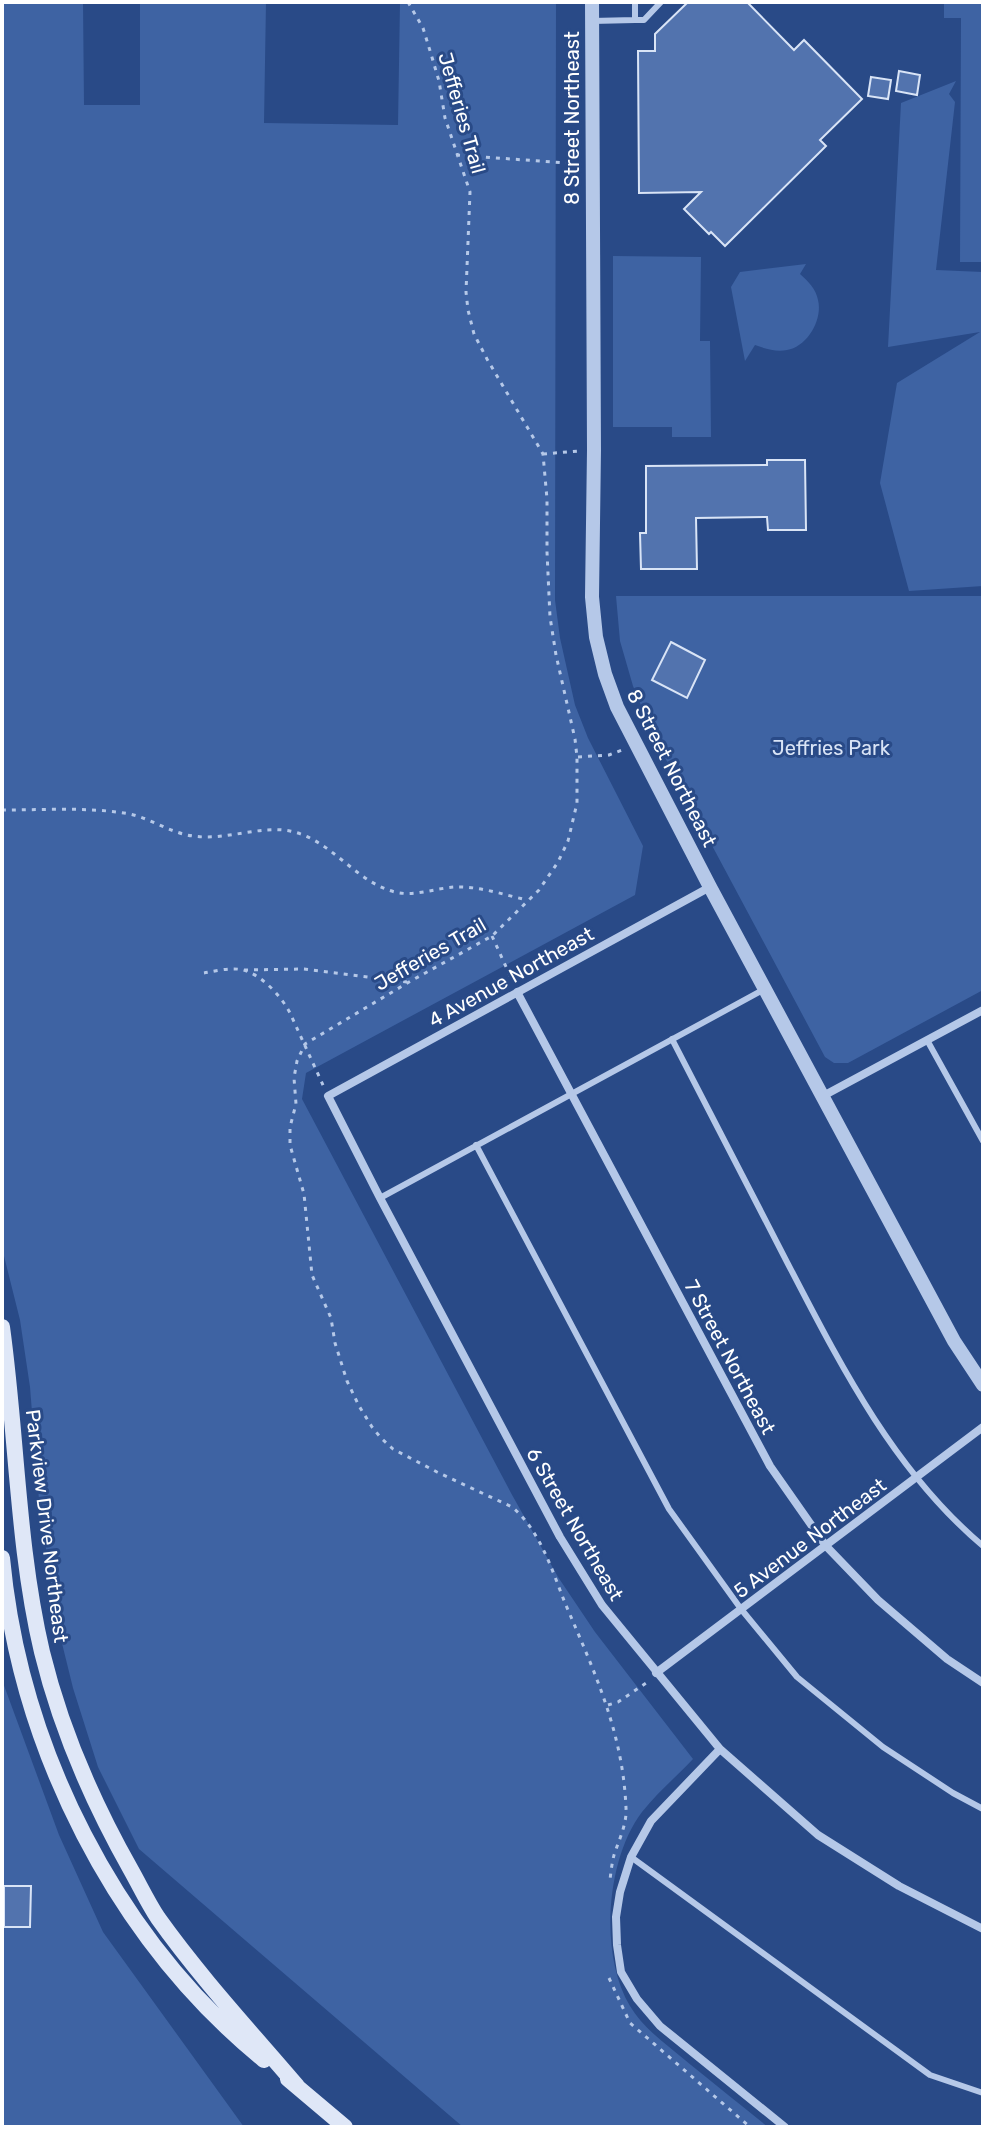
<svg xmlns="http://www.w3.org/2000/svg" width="985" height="2129" font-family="Rubik,sans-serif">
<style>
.green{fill:#3e63a3}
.building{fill:#5273ae;stroke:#d9e4f6;stroke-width:2}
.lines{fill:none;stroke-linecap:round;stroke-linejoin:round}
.path{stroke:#b5c8e8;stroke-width:3;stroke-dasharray:4 6;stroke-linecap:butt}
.service{stroke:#b5c8e8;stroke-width:6}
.minor{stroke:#b5c8e8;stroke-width:8}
.tertiary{stroke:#b5c8e8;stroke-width:14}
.secondary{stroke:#dfe7f7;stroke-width:16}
.labels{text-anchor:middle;stroke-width:6;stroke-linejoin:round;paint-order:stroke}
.street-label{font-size:20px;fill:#fff;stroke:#294a87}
.park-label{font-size:20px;fill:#d9e4f6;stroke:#294a87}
</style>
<rect width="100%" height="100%" fill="#294a87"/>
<!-- green -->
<path class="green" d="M2 2H83L84 105H140V2H266L264 123 398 125 400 2H556L555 600 560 638 575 705 588 738 643 846 635 895 306 1073 302 1099 511 1493 558 1577 595 1632 693 1759C677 1776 657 1793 642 1812 606 1859 599 1955 630 2006 644 2030 670 2047 691 2065 717 2086 742 2106 768 2127H463L139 1849 98 1767 73 1688 56 1619 39 1500 30 1387 20 1320 2 1248Z
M944 2H983V262H960L961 18H944Z
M956 81 949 94 955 102 936 270 983 272V586L909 591 880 483 897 383 980 332 888 347 901 103Z
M613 256 701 257 700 341H710L711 437H672V427H613Z
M806 264 800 274C808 281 816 289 818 300 823 320 807 347 787 350 776 352 766 349 755 345L745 361 731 287 740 272Z
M616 596H983V990L848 1063H834L825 1057 654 737 633 686 620 641Z
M2 1680 59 1835 103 1932 244 2127H2Z"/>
<!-- building -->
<path class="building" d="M688 2H747L794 50 804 40 862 99 820 140 826 146 725 246 711 232 709 234 684 209 701 192 639 193 638 51H655V34Z
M899 71 920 75 917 95 896 91Z
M871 77 891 80 888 99 868 96Z
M767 460H805L806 530H768L767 517 696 518 697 569H641L640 533H646V466L767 465Z
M671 642 705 660 687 698 652 680Z
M4 1886H31L30 1927H4Z"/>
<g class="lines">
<!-- path -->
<path class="path" d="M408 2 423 28 431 54 439 81 445 118 470 192 466 292 468 310 474 334 487 359 543 454 547 499V552L550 617 556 655 575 739 577 757V803L568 841 558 862 539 890 492 936 409 982 305 1044 297 1061 294 1078 296 1104 290 1127V1145L304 1194 312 1275 331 1318 335 1343 347 1381 359 1406 372 1427 381 1438 393 1449 437 1472 512 1507C540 1530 552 1570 565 1603 594 1671 623 1732 626 1808 627 1824 619 1840 614 1855 612 1863 611 1871 610 1880
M456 155 580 164
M543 454 579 451
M578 757 609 755 622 750
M2 810C42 810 84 807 124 813 148 816 169 833 193 836 225 841 260 825 290 831 331 839 355 882 395 892 414 897 436 888 455 887 479 886 505 895 527 900
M492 936 512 980
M244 970 304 969 407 982
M204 973C216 971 231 967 243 970 262 975 281 996 290 1013L323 1085
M608 1705 618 1702 649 1681
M609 1978 630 2023 750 2127"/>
<!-- service -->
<path class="service" d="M635 20H644L661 2
M592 21 635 20V2
M672 1039C710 1113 749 1187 787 1262 840 1364 893 1470 983 1546
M927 1040 983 1141
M476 1145 669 1509 741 1609 797 1677 883 1747 953 1793 983 1809
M380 1198 763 990
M631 1857 930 2075 983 2093"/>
<!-- minor -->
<path class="minor" d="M710 887 328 1096 380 1198 560 1537 602 1605 720 1749 818 1835 899 1886 983 1929
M517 992 770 1466 826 1546 878 1600 947 1659 983 1683
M823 1096 983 1010
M656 1673 983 1427
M720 1749 651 1821 631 1857 620 1892 616 1917 617 1945 621 1972 637 1999 660 2026 785 2127"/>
<!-- tertiary -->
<path class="tertiary" d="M592 2 594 450 592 597 596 637 605 674 617 707 710 887 954 1341 983 1385"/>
<!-- secondary -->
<path class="secondary" d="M2 1327C17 1435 17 1546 42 1652 61 1730 92 1801 131 1870 140 1886 148 1903 158 1918 200 1977 250 2031 297 2086
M2 1558C20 1748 115 1938 264 2060
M288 2079 345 2127"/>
</g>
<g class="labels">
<!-- street labels -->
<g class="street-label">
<text transform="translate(462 113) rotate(74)" y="7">Jefferies Trail</text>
<text transform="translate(572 118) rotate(-90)" y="7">8 Street Northeast</text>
<text transform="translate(672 768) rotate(63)" y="7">8 Street Northeast</text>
<text transform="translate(430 954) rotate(-30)" y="7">Jefferies Trail</text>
<text transform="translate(511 977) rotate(-29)" y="7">4 Avenue Northeast</text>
<text transform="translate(730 1357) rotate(62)" y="7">7 Street Northeast</text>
<text transform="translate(575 1524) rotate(60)" y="7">6 Street Northeast</text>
<text transform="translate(47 1526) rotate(83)" y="7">Parkview Drive Northeast</text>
<text transform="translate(810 1538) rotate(-37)" y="7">5 Avenue Northeast</text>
</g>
<!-- park labels -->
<g class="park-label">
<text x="831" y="755">Jeffries Park</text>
</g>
</g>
<!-- border -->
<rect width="985" height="2129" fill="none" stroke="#ffffff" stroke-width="8"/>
</svg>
